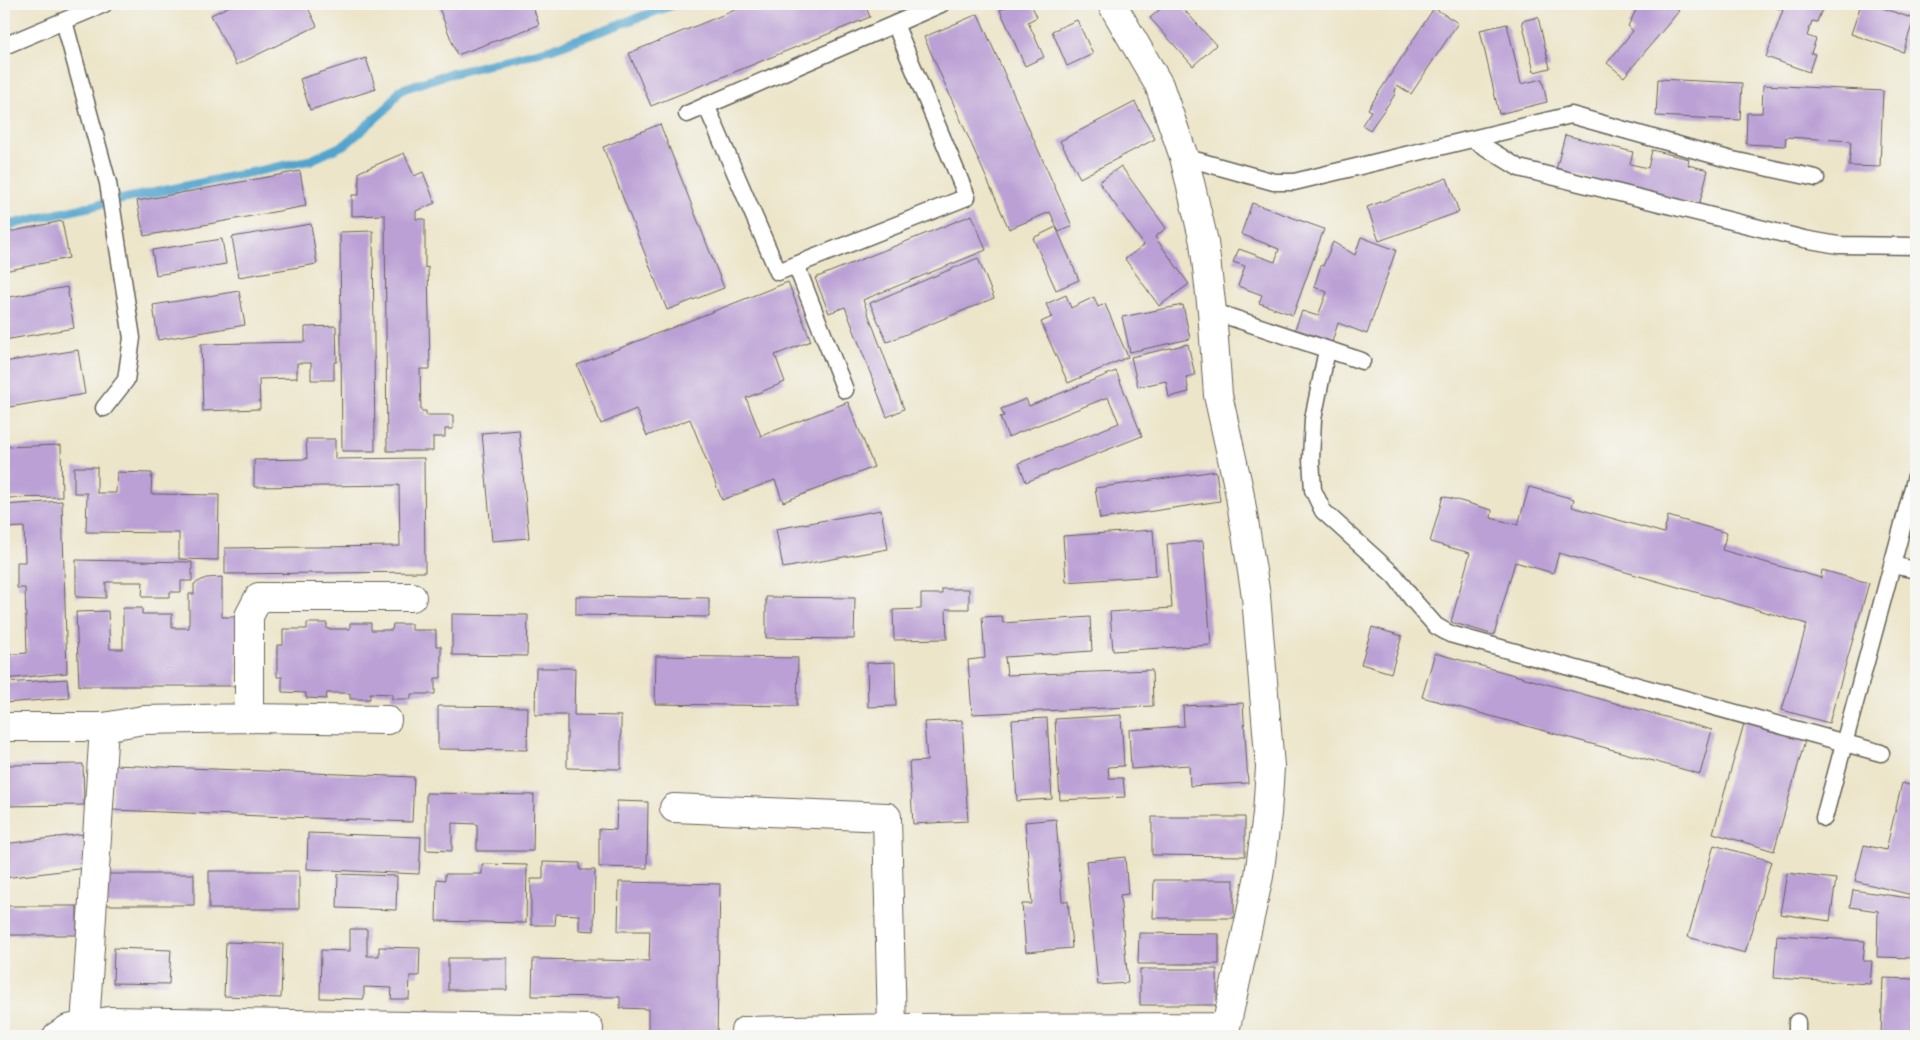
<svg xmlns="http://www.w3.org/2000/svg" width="1920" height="1040" font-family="'Balsamiq Sans',sans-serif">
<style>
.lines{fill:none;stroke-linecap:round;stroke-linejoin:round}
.stream{stroke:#52a4cd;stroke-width:9}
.building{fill:#bba0d5}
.lane-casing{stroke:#656259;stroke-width:19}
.street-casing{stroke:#656259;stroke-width:30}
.lane{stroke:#fff;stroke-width:16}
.street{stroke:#fff;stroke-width:28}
</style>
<rect width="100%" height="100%" fill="#f6f6f2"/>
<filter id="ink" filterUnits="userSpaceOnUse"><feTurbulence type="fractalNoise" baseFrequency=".02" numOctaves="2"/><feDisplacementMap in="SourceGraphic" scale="10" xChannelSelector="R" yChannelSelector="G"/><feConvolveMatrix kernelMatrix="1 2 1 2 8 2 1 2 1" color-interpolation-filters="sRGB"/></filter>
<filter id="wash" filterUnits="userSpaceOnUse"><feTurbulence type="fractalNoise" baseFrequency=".0096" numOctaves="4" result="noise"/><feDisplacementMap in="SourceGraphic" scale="20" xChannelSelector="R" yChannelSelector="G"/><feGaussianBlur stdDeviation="1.12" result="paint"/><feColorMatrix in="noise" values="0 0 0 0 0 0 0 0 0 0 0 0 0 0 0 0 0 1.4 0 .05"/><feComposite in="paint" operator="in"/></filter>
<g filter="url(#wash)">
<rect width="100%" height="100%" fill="#ece5c9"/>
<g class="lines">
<!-- stream -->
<path class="stream" d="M4 226 128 198 311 160 346 144 388 107 400 90 442 76 551 49 676 4"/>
</g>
<g id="blocks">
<!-- building -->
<path class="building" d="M234 4H306L317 26 236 65 211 15Z
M450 4H532L539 25 457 55 439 8Z
M750 4H865L870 17 651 106 629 53Z
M1013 4H1031L1037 17 1028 22 1044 57 1025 66 1000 10Z
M1166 4H1179L1216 45 1193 66 1150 18Z
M1639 4H1670L1679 11 1624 77 1607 63 1633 31 1628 26Z
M1766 4H1824L1817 22 1812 21 1807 36 1816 39 1811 53 1815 54 1809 72 1766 57 1783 10Z
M1861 4H1871L1914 19 1903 52 1851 34Z
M1904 4H1916V11L1903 6Z
M1434 8 1458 23 1411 94 1397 85 1394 96 1370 130 1362 125 1371 111 1368 109Z
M978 14 1072 226 1059 232 1050 212 1009 229 924 37Z
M1538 17 1550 68 1534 72 1522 21Z
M1077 20 1093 54 1067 66 1052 31Z
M1507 24 1521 84 1542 79 1547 102 1499 114 1480 30Z
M366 58 376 89 310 110 300 79Z
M1658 79 1742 83 1740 120 1656 116Z
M1763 85 1883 91 1880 167 1849 166 1851 141 1786 137 1785 146 1746 144 1747 113H1762Z
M1135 102 1155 139 1080 178 1060 141Z
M660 124 724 288 667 310 603 147Z
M1565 135 1633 152 1630 164 1648 168 1652 150 1689 159 1688 165 1708 170 1699 206 1556 170Z
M404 153 414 176 423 172 435 203 416 211V219H425V268L428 267 430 369H420L421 411H426V415H453V429H445V437H433V451H387L385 215 352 216V195H359V172Z
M1121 166 1166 228 1155 237 1189 284 1159 306 1125 259 1144 245 1099 182Z
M300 171 306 206 144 236 137 201Z
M1447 178 1459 212 1379 241 1367 207Z
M1252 203 1324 229 1293 315 1259 303 1262 295 1238 286 1245 266 1233 262 1239 249 1275 262 1279 249 1241 234Z
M972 215 986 250 863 300 904 409 887 417 845 307 829 313 815 278Z
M62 221 69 258 4 271V233Z
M311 224 317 264 239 277 232 237Z
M1056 227 1079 280 1056 290 1033 238Z
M373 231 375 451H342L340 232Z
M1361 237 1396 250 1367 334 1338 323 1332 342 1295 329 1302 311 1318 316 1327 292 1314 287 1321 265 1323 266 1333 242 1355 255Z
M222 239 226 264 156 275 152 250Z
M978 258 994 298 887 342 870 303Z
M788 282 811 341 775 355 785 382 746 398 761 436 848 402 874 467 783 502 775 480 722 500 690 419 647 436 636 409 601 424 577 365Z
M67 287 74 328 4 340V298Z
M239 291 245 325 158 340 153 305Z
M1066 295 1071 308 1094 297 1098 307 1105 304 1128 357 1068 383 1041 322 1052 317 1046 304Z
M1183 305 1190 339 1130 352 1122 317Z
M336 326 337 362H334V380H311V363H297V378L259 379 260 409 203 411 201 344 305 342V327Z
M1188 344 1195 375 1186 377 1189 392 1169 397 1166 381 1138 387 1131 357Z
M78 350 85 394 4 408V362Z
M1116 371 1142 436 1026 482 1019 463 1119 423 1108 397 1008 437 1000 417 1004 416 1001 409 1026 399 1029 406Z
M519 430 529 538 492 541 482 433Z
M306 439H335V459L424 458 425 572 225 574V548L400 546 399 485 254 487V460L307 459Z
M61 445 62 497 4 498V447Z
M74 467H97V493H116L117 472 152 473 151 494 219 495 218 560 179 559V533L86 532 87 493H74Z
M1216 471 1220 501 1100 519 1095 488Z
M1529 487 1574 499 1572 507 1664 533 1668 516 1727 533 1722 550 1821 578 1822 570 1869 583 1829 723 1782 710 1807 624 1559 553 1553 573 1515 562 1494 635 1451 622 1470 553 1430 542 1443 496 1492 510 1491 518 1518 525Z
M62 501 67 673 4 679V655L27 653 25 588H17V562H25L24 527 4 528V505Z
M881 510 888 549 783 568 776 529Z
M1153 530 1156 576 1066 582 1063 536Z
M1203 541 1211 645 1113 651 1110 612 1172 608 1167 544Z
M76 560 192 562V581H181V592H170V597H142L143 582H106V598L76 597Z
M222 577V617H237V686H79L76 612 108 611 110 649H123V608H142V614H172V628H189V594H194V584L206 578Z
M942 589H969V609H946L947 639 894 640 893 610 921 609V594H942Z
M576 596 709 598V617L576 615Z
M766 597 855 598 854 639 766 638Z
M452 614 528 615 527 656 452 655Z
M1002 616 1003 623 1090 617 1092 651 1005 657 1007 675 1152 670 1153 706 972 714 968 660 985 658 982 617Z
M307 623H327V629H350V623H371V630H392L393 624H412V630H436V646H441V678H435V694H411V699H392V694L370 693V699H350V693H327L326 699 306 698V693L282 692V677H277V645H283V629H307Z
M1372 627 1402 636 1391 673 1361 664Z
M1435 653 1712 730 1700 774 1422 697Z
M656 656 798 658 797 706 655 704Z
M895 662 896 706 868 707 867 663Z
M536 668H575L574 715 621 716V769L567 768V715H535Z
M67 679 69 698 4 703V683Z
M1243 703 1248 783 1190 786 1189 765 1131 769 1129 730 1184 726 1183 706Z
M438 706 528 707 527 750 438 749Z
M1121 715 1124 766 1108 767 1109 778H1123L1125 797 1060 800 1055 719Z
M1047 718 1052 799 1017 801 1012 720Z
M962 720 968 821 913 824 909 762 927 761 924 722Z
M1745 720 1806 737 1774 851 1713 833Z
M83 764 84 805 4 806V765Z
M114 765 414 777 412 822 112 810Z
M1902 783 1916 787V896L1855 881 1864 845 1886 850Z
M426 793 534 795 533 851H477V824L452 823V851L426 850Z
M617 801 648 802 647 868 599 867V829L616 830Z
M1152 817H1245V856L1152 855Z
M1056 819 1062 901H1068L1072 948 1026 952 1022 904H1032L1025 822Z
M308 833 421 837 419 874 307 869Z
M82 834 86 868 4 878V844Z
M1714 845 1771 861 1745 953 1688 937Z
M1125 857 1128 894 1120 895 1128 983 1098 985 1086 861Z
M543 862 580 863V870H595L594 931 579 930V915L556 914 555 925H531V879H543Z
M482 864 527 865 526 923 436 921 437 879 445 880V874H482Z
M209 871H299V909H209Z
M1787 873 1836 879 1830 921 1780 914Z
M106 874H194V905H106Z
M338 874 397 876 396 910 337 908Z
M1154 880H1234V918H1153Z
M619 882 720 884 717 1036H648V1009L620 1008V997L532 996 533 959 649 961 650 931H618Z
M1853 890 1916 899V958L1877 957 1878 911 1850 907Z
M4 892H7V906H77V935H4Z
M350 929H367V956H379V947L420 948 419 976H410L409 999H391L392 988 364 987V999L320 998 321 950 350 951Z
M1139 933 1219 934V964H1138Z
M1777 935 1865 941 1863 961H1872L1870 984 1774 978Z
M226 942 283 944 281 998 224 996Z
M114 948 171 950 169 984 113 983Z
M448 958H507V990H448Z
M1140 969H1217V1005H1140Z
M1883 978 1916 979V1036H1881Z"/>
</g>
</g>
<g filter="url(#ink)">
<use href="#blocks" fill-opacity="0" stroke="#656259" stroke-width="1"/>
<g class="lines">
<defs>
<path id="lane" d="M64 21 108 183 132 338 126 380 104 408
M4 46 104 4
M706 105 778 272 967 197 895 24
M687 114 941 4
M1472 139 1519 168 1804 239 1838 245 1916 246
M1184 157 1274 182H1294L1571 115 1728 159 1816 178
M796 265 845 390
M1212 311 1362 361
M1327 350 1313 419 1311 459 1313 490 1323 511 1395 576 1413 600 1436 626 1450 634 1881 753
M1892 565 1916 570
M1824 818 1916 476
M1797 1036V1022"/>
<path id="street" d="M1112 4 1159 85 1184 157 1204 242 1212 311 1218 395 1239 490 1256 596 1270 767 1267 814 1259 876 1224 1036
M249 718V616L259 597H412
M4 727H104
M674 808 887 817 892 1028 1226 1027
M85 1026 104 727 143 720 249 718 387 720
M745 1031 892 1028
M57 1036 68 1029 109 1021 589 1029"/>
</defs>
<!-- lane casing -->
<use href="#lane" class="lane-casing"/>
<!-- street casing -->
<use href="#street" class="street-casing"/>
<!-- lane -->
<use href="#lane" class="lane"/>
<!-- street -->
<use href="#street" class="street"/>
</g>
</g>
<!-- margin -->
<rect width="1920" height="1040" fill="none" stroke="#f6f6f2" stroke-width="20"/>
</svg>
